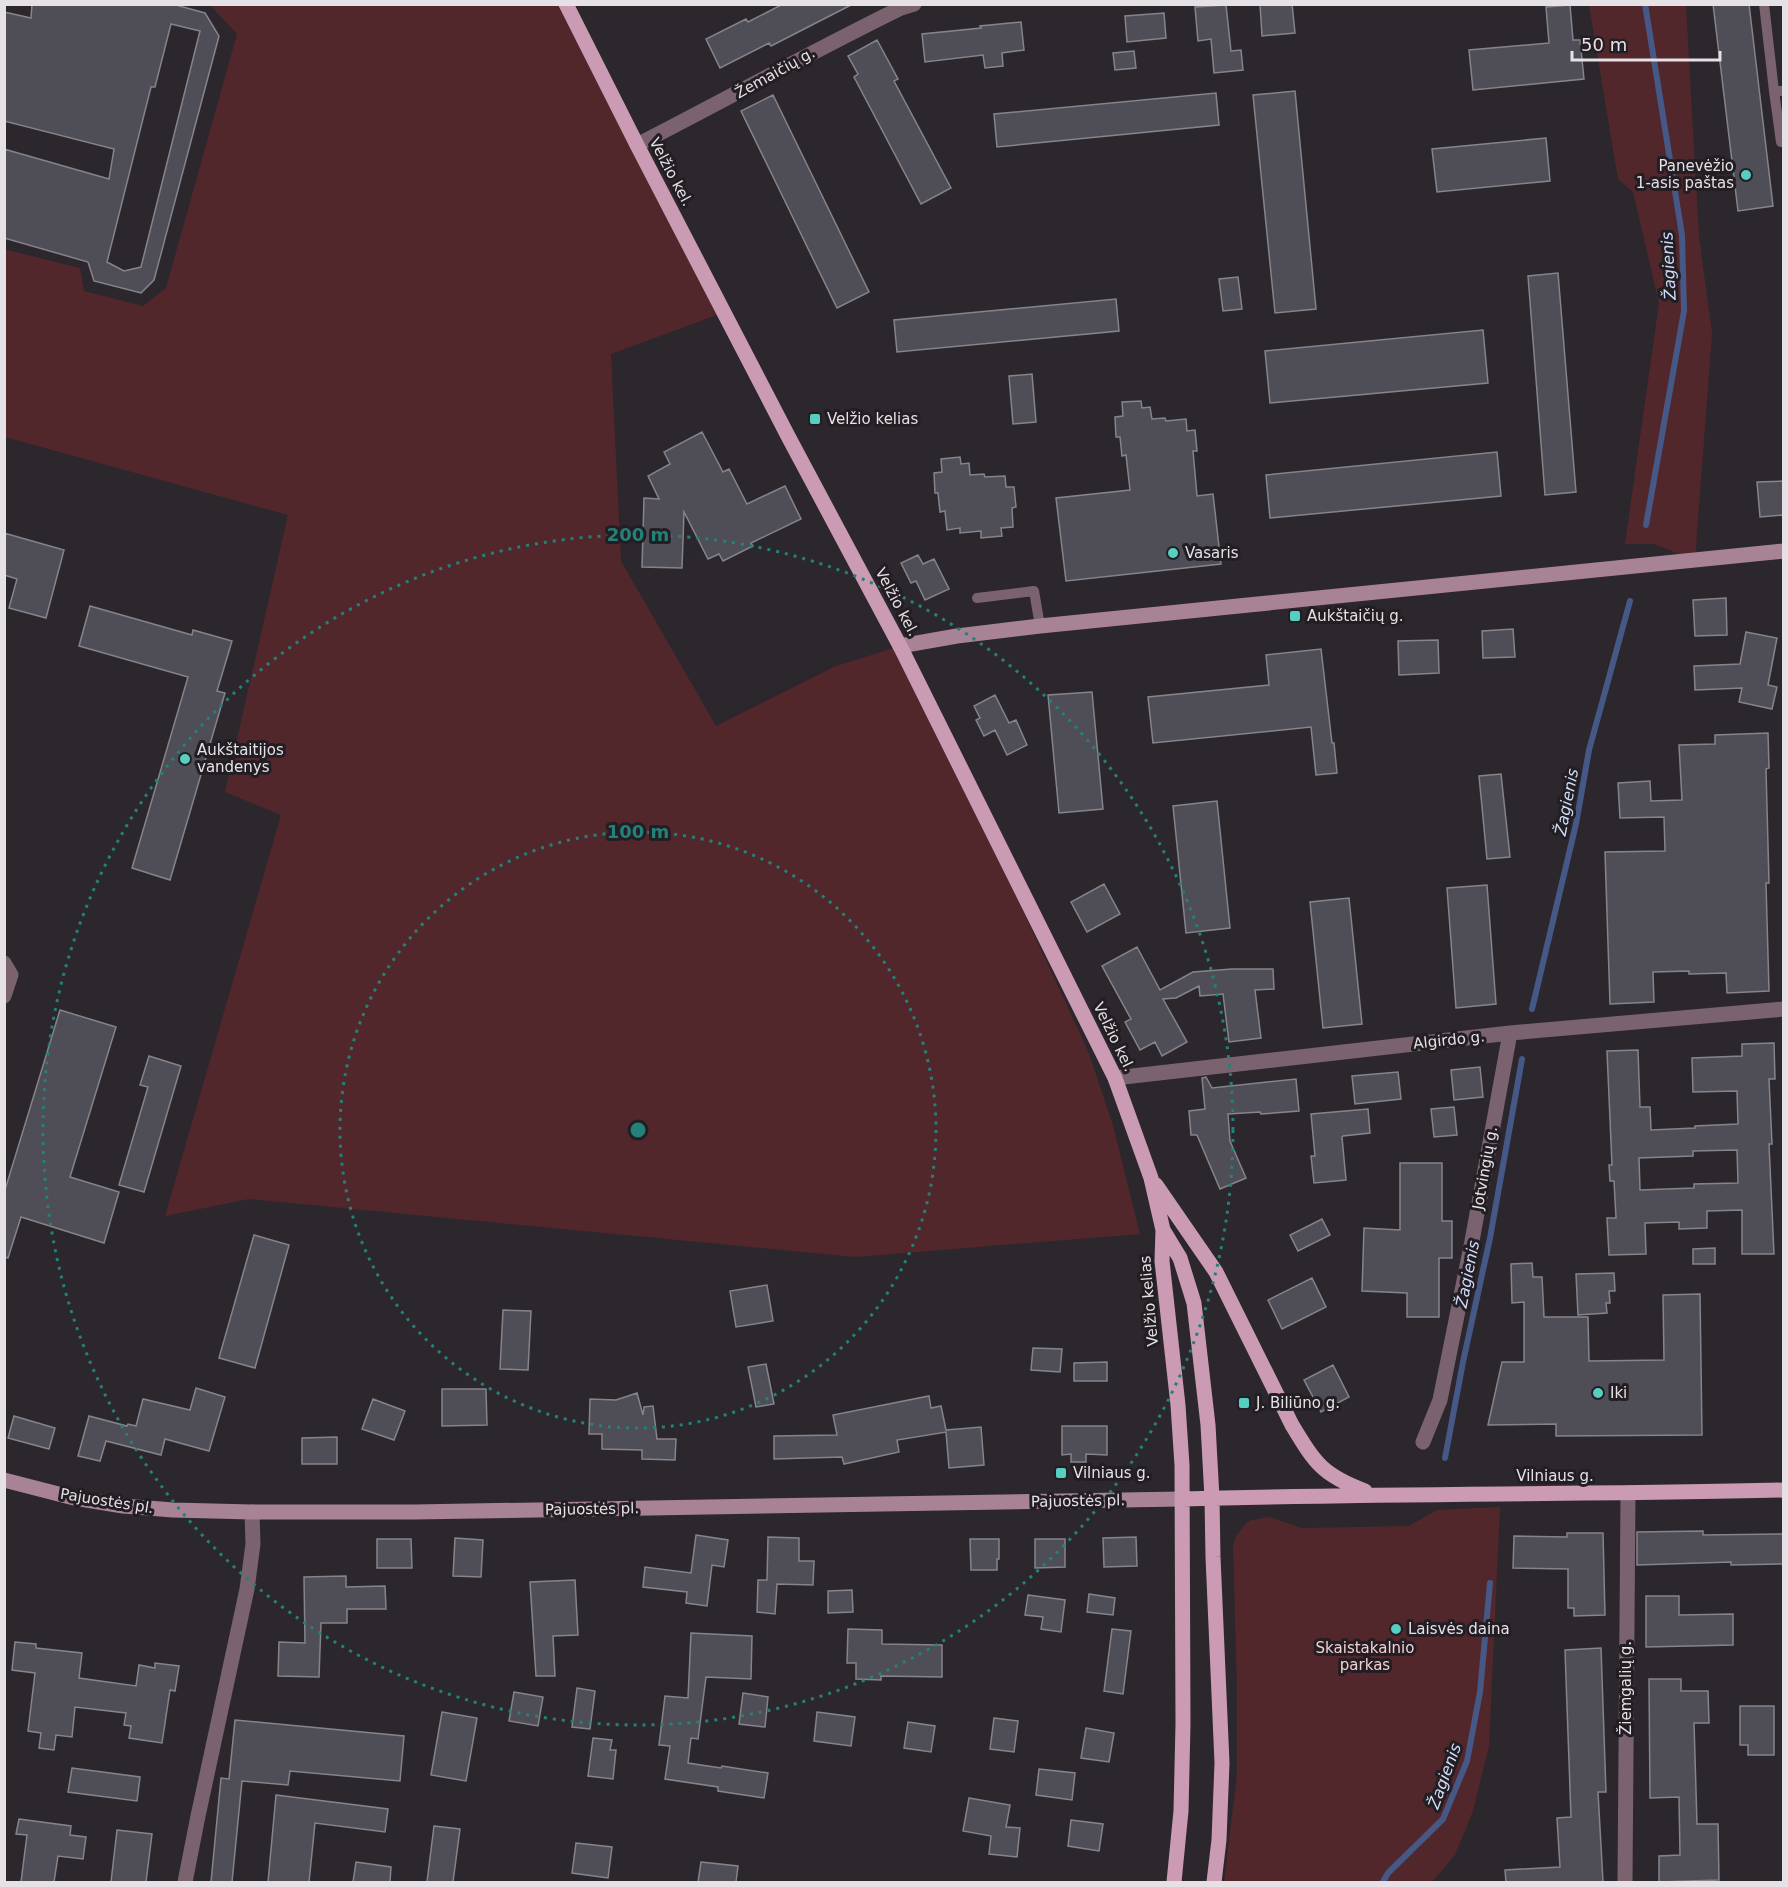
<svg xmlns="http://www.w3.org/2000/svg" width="1788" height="1887" font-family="'DejaVu Sans',sans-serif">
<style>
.green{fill:#51272c}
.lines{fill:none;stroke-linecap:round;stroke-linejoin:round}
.stream{stroke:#465886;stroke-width:6}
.building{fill:#4f4e56;stroke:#85848c;stroke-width:1.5;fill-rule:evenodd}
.service{stroke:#7a636e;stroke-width:10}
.minor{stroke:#7a636e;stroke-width:15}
.secondary{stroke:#a88396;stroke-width:15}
.primary{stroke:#cb9bb4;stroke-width:15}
.ring{fill:none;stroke:#24817a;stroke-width:3;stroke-dasharray:3 6}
.poi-dot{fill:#57cec2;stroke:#221e23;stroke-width:2}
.labels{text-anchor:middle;stroke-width:6;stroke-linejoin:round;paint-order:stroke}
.street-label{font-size:15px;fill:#e5e1e5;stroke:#221e23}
.poi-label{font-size:15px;fill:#e5e1e5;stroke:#221e23;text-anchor:start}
.park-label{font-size:15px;fill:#f6cfd2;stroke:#221e23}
.water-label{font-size:16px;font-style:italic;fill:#cfdcf9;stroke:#221e23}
.centre{fill:#24817a;stroke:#221e23;stroke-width:3}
.ring-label{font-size:18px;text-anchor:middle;font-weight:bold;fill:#24817a;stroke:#221e23;stroke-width:6;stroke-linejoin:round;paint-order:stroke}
</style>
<rect width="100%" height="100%" fill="#2c272d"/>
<!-- green -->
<path class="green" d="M210 5H568L725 312 611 354 621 561 716 726 836 666 900 646 1088 1051 1113 1125 1140 1234 855 1257 249 1199 165 1216 281 815 225 792 288 515 5 437 4 249 80 268 84 291 143 306 166 288 237 34Z
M1589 5H1686L1699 237 1712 333 1695 560 1654 544H1625L1659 303 1633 192 1618 179Z
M1500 1507 1489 1746 1473 1811 1455 1855 1432 1882H1224L1237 1774V1691L1233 1545 1237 1535 1246 1523 1252 1520 1269 1517 1302 1528 1409 1526 1437 1510Z"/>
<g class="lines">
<!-- stream -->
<path class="stream" d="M1645 4 1682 235 1684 311 1646 525
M1532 1009 1576 824 1589 750 1630 601
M1445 1458 1463 1362 1490 1238 1522 1059
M1383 1882 1388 1873 1443 1819 1467 1761 1480 1692 1490 1583"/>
</g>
<!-- building -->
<path class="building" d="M32 4H172L205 13 219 36 154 280 141 293 94 281 88 262 4 238V149L109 179 114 149 4 121V12L31 18ZM171 24 200 31 141 267 124 271 107 262 151 87H155Z
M783 4H853L771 46 769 43 720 68 706 39 746 19 748 22Z
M1260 4H1292L1295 33 1262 36Z
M1713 4H1749L1773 206 1738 211Z
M1226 5 1231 51 1241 50 1243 70 1214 73 1211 39 1198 41 1195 7Z
M1570 5 1573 40H1580L1584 79 1473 90 1469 50 1549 43 1546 7Z
M1164 13 1166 38 1127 42 1125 16Z
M1021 22 1024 50 1002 53 1003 66 985 68 983 55 925 62 922 34 981 28 980 26Z
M877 40 898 79 894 81 951 188 921 204 854 77 858 74 848 56Z
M1134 51 1136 68 1115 70 1113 53Z
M1295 91 1316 309 1275 313 1253 95Z
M1216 93 1219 125 997 147 994 114Z
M773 95 869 292 837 308 741 111Z
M1546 138 1550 181 1437 192 1432 149Z
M1558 273 1576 492 1545 495 1528 276Z
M1238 277 1242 309 1223 311 1219 279Z
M1116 299 1119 331 897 352 894 320Z
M1483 330 1488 383 1270 403 1265 351Z
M1032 374 1036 422 1013 424 1009 376Z
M1141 401 1142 408 1150 407 1152 419 1165 418 1166 421 1186 419 1187 431 1195 430 1197 451H1193L1197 496 1213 494 1221 564 1066 581 1056 498 1130 490 1126 455 1122 456 1120 437H1116L1115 417 1123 416 1122 402Z
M702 432 723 472 729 469 747 504 785 486 801 519 751 543 753 546 723 561 719 554 708 559 684 512 682 568 642 567 644 498 659 499 648 476 670 464 664 452Z
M1497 452 1501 496 1270 518 1266 475Z
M960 457 961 464 969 463 970 475 984 474 985 477 1005 476 1006 487H1014L1016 507 1012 508 1013 527 1001 528 1002 536 981 538V531L960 533V528L947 530 945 511 940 512 938 493H935L934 473 942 472 941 459Z
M1784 481V515L1760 517 1757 482Z
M4 533 64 550 46 618 9 608 17 579 4 575Z
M918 555 923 564 934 559 949 589 925 600 916 581 911 583 901 563Z
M1726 598 1727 635 1695 636 1693 600Z
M90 606 192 635 193 630 232 641 217 691 225 693 170 880 132 868 188 677 79 646Z
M1513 629 1515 657 1483 658 1482 631Z
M1746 632 1777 638 1768 685 1777 687 1772 709 1739 702 1742 688 1695 690 1694 666 1740 664Z
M1438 640 1439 673 1399 675 1398 641Z
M1321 649 1332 743H1334L1337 773 1316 775 1311 727 1153 743 1148 697 1269 685 1266 655Z
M1092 692 1103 809 1059 813 1048 695Z
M995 695 1009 723 1016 720 1027 745 1007 755 995 730 984 736 976 720 980 718 974 706Z
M1768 733 1769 768 1766 769 1769 883H1766L1769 991 1727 993 1726 973 1689 974V971L1653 972 1654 1002 1610 1004 1605 852 1665 851 1664 817 1620 818 1618 783 1650 781 1651 801 1682 800 1679 745 1715 744V735Z
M1501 774 1510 857 1487 859 1479 776Z
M1217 801 1230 928 1186 933 1173 806Z
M1104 884 1120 914 1087 932 1071 902Z
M1487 885 1496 1004 1456 1008 1447 888Z
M1349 898 1362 1024 1323 1028 1310 902Z
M1137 947 1160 990 1193 972 1232 969H1273L1274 989 1255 990 1261 1038 1229 1042 1223 994 1200 996 1199 986 1176 998 1163 999 1187 1042 1162 1056 1155 1042 1140 1050 1125 1022 1131 1019 1102 966Z
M60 1010 116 1027 70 1177 119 1192 104 1243 21 1217 8 1258 4 1257V1193Z
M1774 1043 1775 1079H1769L1772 1144H1769L1774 1254H1742V1210L1707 1211V1228L1679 1229V1222L1645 1223 1646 1254 1609 1255 1607 1218H1616L1614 1181H1610L1609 1165H1612L1607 1051 1638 1050 1640 1107H1650L1651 1130 1695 1128V1126L1738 1124 1737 1091 1693 1092 1692 1058 1742 1056V1044ZM1737 1150 1738 1183 1694 1184V1188L1640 1190 1639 1158 1693 1156V1151Z
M149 1056 181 1066 144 1192 119 1185 148 1087 140 1085Z
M1480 1067 1483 1097 1454 1100 1451 1070Z
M1398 1072 1401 1099 1355 1104 1352 1076Z
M1206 1077 1212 1088 1296 1079 1299 1111 1261 1114 1260 1112 1228 1114 1230 1141 1246 1178 1220 1189 1197 1135H1191L1189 1111 1205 1109 1202 1078Z
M1454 1107 1457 1135 1434 1137 1431 1109Z
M1368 1109 1370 1133 1343 1136 1342 1137 1346 1180 1314 1183 1311 1156H1315L1311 1114Z
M1400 1163H1442V1221H1452V1258H1439V1317H1407V1293L1362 1291 1364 1228 1400 1230Z
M1322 1219 1330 1235 1298 1251 1290 1235Z
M254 1235 289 1245 255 1368 219 1358Z
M1715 1248V1264H1693V1249Z
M1532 1263 1533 1277H1542L1544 1317H1588L1589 1361 1664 1360 1663 1295 1700 1294 1702 1435 1556 1436V1424L1488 1425 1502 1362H1524V1302L1512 1303 1511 1264Z
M1614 1273 1615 1291H1609L1610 1303H1606L1607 1313 1578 1315 1576 1274Z
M1312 1278 1326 1307 1282 1329 1268 1300Z
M767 1285 773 1321 736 1327 730 1291Z
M503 1310 531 1311 528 1370 500 1369Z
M1033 1348 1062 1349 1060 1372 1031 1370Z
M1107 1362V1381H1074V1363Z
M766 1364 774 1404 756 1407 748 1367Z
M1333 1365 1349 1397 1321 1412 1304 1380Z
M196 1388 225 1397 209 1451 165 1439 161 1455 106 1441 100 1461 78 1456 89 1416 127 1426 128 1424 136 1426 143 1399 190 1410Z
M442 1389H486L487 1425 442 1426Z
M637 1393 643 1415 644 1407 653 1406 657 1439H676L675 1460 642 1459V1450L602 1449V1434H589L590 1399 616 1400Z
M929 1396 931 1408 941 1406 946 1430 981 1427 984 1465 949 1468 946 1432 897 1440 899 1452 844 1464 842 1457 774 1459V1436L837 1435 833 1415Z
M373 1399 405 1411 394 1440 362 1429Z
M14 1416 55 1428 49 1449 8 1438Z
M1062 1426H1107V1455L1086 1454V1462H1071V1454L1062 1455Z
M337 1437V1464H302V1438Z
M1703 1531V1535L1784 1534V1564L1731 1565V1562L1637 1565V1532Z
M1567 1533H1603L1605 1615 1574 1616V1608H1568V1569L1513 1568 1514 1536 1567 1537Z
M696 1535 728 1540 724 1567 712 1565 707 1606 686 1603 687 1592 643 1587 645 1567 691 1573Z
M768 1537 799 1538V1561H814L813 1585 777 1584 775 1614 757 1612 758 1580H767Z
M1136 1537 1137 1566 1104 1567 1103 1538Z
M455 1538 483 1540 481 1577 453 1576Z
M377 1539H411L412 1568H377Z
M970 1539H999V1559H997V1570H971Z
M1035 1539H1065V1567L1035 1568Z
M346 1576V1587L385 1586 386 1609H347V1623H321L319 1677 278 1676 279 1642 305 1643 304 1577Z
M575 1580 578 1635 553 1636 555 1676H536L530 1582Z
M852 1590 853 1612 828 1613V1591Z
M1089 1594 1115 1598 1113 1615 1087 1612Z
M1028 1595 1065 1600 1061 1632 1041 1629 1043 1617 1025 1615Z
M1646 1596H1679V1615L1733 1614V1645L1646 1647Z
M848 1629 882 1630V1644L942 1645V1677L881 1676V1680L856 1679V1663H847Z
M1112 1629 1131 1631 1123 1694 1104 1691Z
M691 1633 752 1636 751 1679 706 1677 698 1739 691 1738 688 1763 721 1768 722 1766 768 1773 764 1798 718 1791V1787L665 1779 670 1746 659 1745 665 1696 688 1698Z
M15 1642 36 1644V1648L82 1653 79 1678 136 1686 139 1665 155 1668V1663L179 1666 175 1691 170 1690 162 1743 129 1738 131 1726 124 1725 126 1713 75 1707 72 1737 56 1735 54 1750 39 1748 41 1733 28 1731 35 1673 12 1670Z
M1601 1648 1606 1792H1598L1603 1882H1506L1505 1870 1560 1867 1557 1818 1571 1817 1565 1650Z
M1649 1679H1681V1691H1708L1709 1723H1694L1697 1824H1718L1719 1880 1659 1882V1856L1680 1855 1679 1797 1650 1798Z
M577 1688 595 1691 590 1729 572 1727Z
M514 1692 543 1697 538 1726 509 1721Z
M743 1693 768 1697 765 1727 739 1724Z
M1740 1706H1774V1755H1748V1745H1740Z
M442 1712 477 1718 466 1781 431 1775Z
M817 1712 855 1717 851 1746 814 1741Z
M994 1718 1018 1721 1014 1752 990 1749Z
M235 1720 404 1736 400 1781 290 1771 288 1785 242 1781 232 1882H211L221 1778 229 1779Z
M908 1722 935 1726 931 1752 904 1748Z
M1086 1728 1114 1733 1109 1762 1081 1758Z
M593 1738 612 1740 610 1750H616L613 1779 588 1776Z
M72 1768 140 1777 137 1801 68 1792Z
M1039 1769 1075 1773 1072 1800 1036 1795Z
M276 1795 388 1809 385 1832 315 1823 309 1882H268Z
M969 1798 1010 1805 1006 1827 1020 1828 1017 1857 989 1854 991 1836 963 1831Z
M19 1819 71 1826 70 1835 86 1837 83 1859 58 1856 54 1882H21L27 1835 16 1834Z
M1071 1820 1103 1824 1099 1851 1068 1846Z
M434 1826 460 1829 453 1882H427Z
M117 1830 152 1834 146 1882H111Z
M576 1843 612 1847 608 1878 572 1873Z
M356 1862 391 1867 390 1882H353Z
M701 1862 738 1866 736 1882H698Z"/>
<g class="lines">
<!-- service -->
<path class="service" d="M1764 4 1774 91H1784
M1774 91 1781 142
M977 598 1034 591 1040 626"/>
<!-- minor -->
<path class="minor" d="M637 145C725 100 811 52 901 8L914 4
M4 963 11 975 4 996
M1115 1078 1510 1033 1784 1009
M1423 1442 1440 1400 1472 1241 1510 1033
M185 1882 198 1816 247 1589 253 1544 252 1512
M1625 1882 1628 1494"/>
<!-- secondary -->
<path class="secondary" d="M900 646 957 636 1040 626 1784 551
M4 1480 74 1498 123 1506 173 1510 252 1512H414L1182 1499"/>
<!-- primary -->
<path class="primary" d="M566 4 637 145 789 438 900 646 1115 1078 1151 1178 1163 1230 1162 1261 1178 1405 1182 1465 1183 1724 1181 1811 1174 1882
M1156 1185 1216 1272 1292 1425C1315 1463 1322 1475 1365 1491
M1163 1230 1180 1258 1194 1303 1208 1425 1212 1498 1213 1557 1222 1763 1219 1840 1214 1882
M1182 1499C1383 1493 1583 1495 1784 1490"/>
</g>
<!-- distance rings -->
<g class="ring">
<circle cx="638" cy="1130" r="298"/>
<circle cx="638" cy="1130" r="595"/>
</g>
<!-- markers -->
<g class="poi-dot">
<circle cx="1746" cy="175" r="6"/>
<rect x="809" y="413" width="12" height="12" rx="3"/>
<circle cx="1173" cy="553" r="6"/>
<rect x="1289" y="610" width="12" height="12" rx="3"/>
<circle cx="185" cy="759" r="6"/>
<circle cx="1598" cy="1393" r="6"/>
<rect x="1238" y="1397" width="12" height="12" rx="3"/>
<rect x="1055" y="1467" width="12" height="12" rx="3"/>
<circle cx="1396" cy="1629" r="6"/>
</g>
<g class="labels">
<!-- street labels -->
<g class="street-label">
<text transform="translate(775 73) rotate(-29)" y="5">Žemaičių g.</text>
<text transform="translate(671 172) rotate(62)" y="5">Velžio kel.</text>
<text transform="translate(897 602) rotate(62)" y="5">Velžio kel.</text>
<text transform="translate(1114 1037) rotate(64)" y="5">Velžio kel.</text>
<text transform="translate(1449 1040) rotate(-6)" y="5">Algirdo g.</text>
<text transform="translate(1485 1168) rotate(-80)" y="5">Jotvingių g.</text>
<text transform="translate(1149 1301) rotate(-95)" y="5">Velžio kelias</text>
<text x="1555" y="1481">Vilniaus g.</text>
<text transform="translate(107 1501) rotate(9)" y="5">Pajuostės pl.</text>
<text transform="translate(1078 1501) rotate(-1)" y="5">Pajuostės pl.</text>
<text transform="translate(592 1509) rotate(-1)" y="5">Pajuostės pl.</text>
<text transform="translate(1626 1688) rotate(-90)" y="5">Žiemgalių g.</text>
</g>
<!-- poi labels -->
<g class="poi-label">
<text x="1734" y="171" text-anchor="end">Panevėžio<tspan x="1734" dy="17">1-asis paštas</tspan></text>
<text x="827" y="424">Velžio kelias</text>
<text x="1185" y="558">Vasaris</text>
<text x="1307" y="621">Aukštaičių g.</text>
<text x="197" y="755">Aukštaitijos<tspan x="197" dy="17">vandenys</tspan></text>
<text x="1610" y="1398">Iki</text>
<text x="1256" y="1408">J. Biliūno g.</text>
<text x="1073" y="1478">Vilniaus g.</text>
<text x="1408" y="1634">Laisvės daina</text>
</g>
<!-- park labels -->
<g class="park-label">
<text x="1365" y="1653">Skaistakalnio<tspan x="1365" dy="17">parkas</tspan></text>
</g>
<!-- water labels -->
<g class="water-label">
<text transform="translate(1668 266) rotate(-93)" y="6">Žagienis</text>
<text transform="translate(1566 802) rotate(-79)" y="6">Žagienis</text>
<text transform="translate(1467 1274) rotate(-79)" y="6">Žagienis</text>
<text transform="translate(1444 1776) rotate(-70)" y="6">Žagienis</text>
</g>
</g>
<circle cx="638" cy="1130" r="9" class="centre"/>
<g class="ring-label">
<text x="638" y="541">200 m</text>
<text x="638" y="838">100 m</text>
</g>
<!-- border -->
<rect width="1788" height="1887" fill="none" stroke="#e5e1e5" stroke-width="12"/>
<!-- scale -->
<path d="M1572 51v9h148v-9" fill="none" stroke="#e5e1e5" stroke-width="3"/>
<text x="1581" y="51" font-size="18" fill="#e5e1e5" stroke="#221e23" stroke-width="4.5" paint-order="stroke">50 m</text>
</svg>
